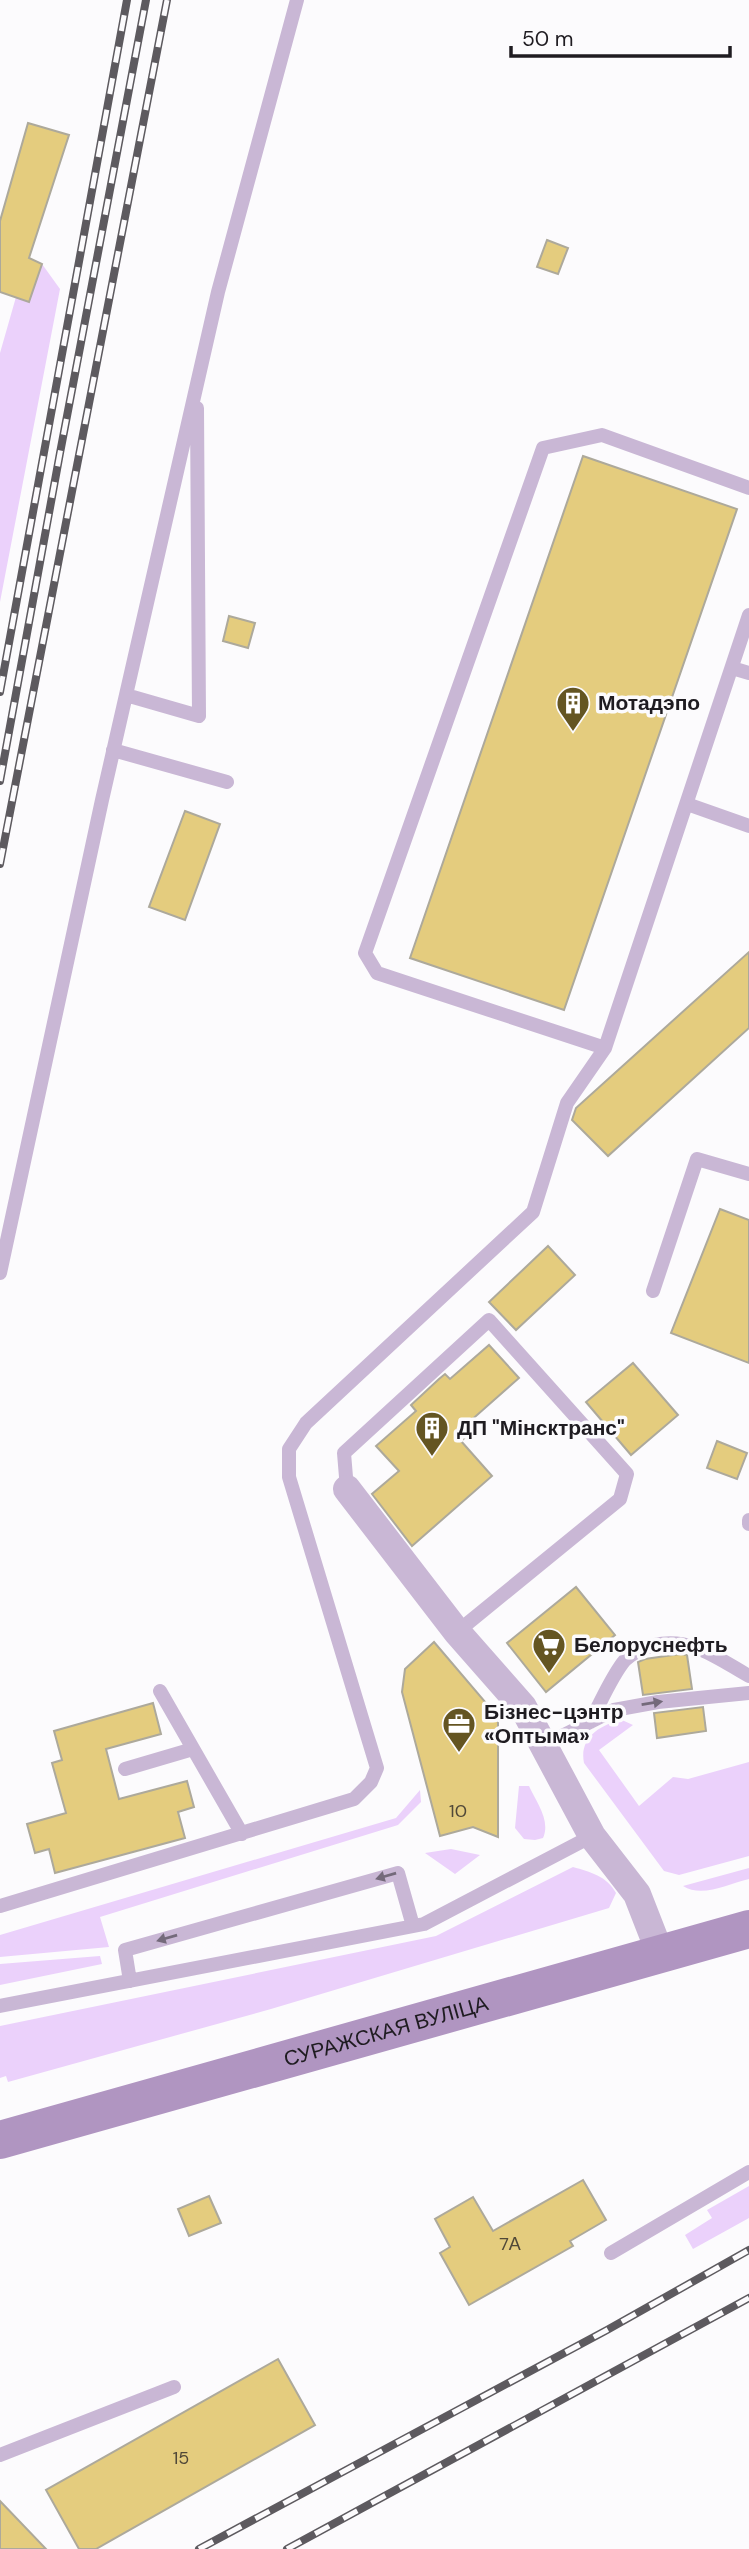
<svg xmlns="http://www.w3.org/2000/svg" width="749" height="2549" font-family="'DM Sans',sans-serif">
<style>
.green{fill:#ebd1fb}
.building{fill:#e4cc7e;stroke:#ada99b;stroke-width:2}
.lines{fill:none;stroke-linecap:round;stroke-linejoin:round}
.lane{stroke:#c9b7d5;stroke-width:14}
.street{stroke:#c9b7d5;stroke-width:28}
.secondary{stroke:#b095c1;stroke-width:38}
.rail-casing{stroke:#5d5a5f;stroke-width:8}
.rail{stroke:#fcfbfd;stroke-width:5;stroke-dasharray:16;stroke-linecap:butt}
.oneway{fill:#746a7b}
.labels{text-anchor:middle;stroke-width:7;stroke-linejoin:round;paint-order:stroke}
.number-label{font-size:18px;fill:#504838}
.poi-label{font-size:21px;font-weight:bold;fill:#1f1c21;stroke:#fcfbfd;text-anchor:start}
.street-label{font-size:21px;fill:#1f1c21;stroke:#fcfbfd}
</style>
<rect width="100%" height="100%" fill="#fcfbfd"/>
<!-- green -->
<path class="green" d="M42 264 60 289 0 602V353L16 297 29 302Z
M622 1720 633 1725 599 1750 639 1806 673 1777 688 1779 749 1762V1856L679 1875 664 1871 584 1763C579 1738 599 1725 622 1720Z
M519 1786H529C536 1802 551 1820 543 1838L535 1840 524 1839 515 1828Z
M420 1790 421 1802 398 1825 100 1917 109 1947 0 1957V1935L396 1818Z
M451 1849 480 1855 455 1874 425 1853Z
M573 1867C590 1872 607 1876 616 1893L609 1908 271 2009 8 2082 6 2076 0 2078V2026L436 1936Z
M749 1868V1879C728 1884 702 1898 683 1886Z
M100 1956 102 1964 0 1985V1964Z
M749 2186V2218L693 2249 685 2235 712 2218 707 2210Z"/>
<!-- building -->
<path class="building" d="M28 123 69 135 29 258 42 264 29 302 0 292V221Z
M547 240 568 248 558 274 537 267Z
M583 456 737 509 564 1010 410 958Z
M229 616 255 623 248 648 223 641Z
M185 811 220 824 185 920 149 907Z
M749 952V1028L608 1156 572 1120 576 1108Z
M720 1209 749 1220V1363L671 1333Z
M548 1246 575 1275 516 1330 489 1302Z
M489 1345 519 1378 468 1423 474 1430 461 1441 492 1476 412 1546 372 1494 399 1471 376 1446 416 1411 411 1405 439 1379 445 1374 450 1379Z
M633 1363 678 1415 631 1455 586 1402Z
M717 1441 747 1453 737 1479 707 1468Z
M576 1587 615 1635 546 1692 507 1643Z
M434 1642 498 1717V1837L473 1827 440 1836 402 1692 405 1669Z
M680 1654 687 1655 692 1689 643 1695 638 1662 645 1659Z
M153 1703 161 1734 106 1749 119 1799 187 1781 194 1807 178 1812 185 1838 55 1873 49 1849 35 1853 27 1824 66 1813 52 1763 62 1760 54 1731Z
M703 1707 706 1731 657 1738 654 1713Z
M583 2180 606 2220 570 2241 573 2246 469 2305 440 2253 450 2247 435 2219 473 2197 493 2231Z
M209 2196 221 2223 189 2236 178 2209Z
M278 2359 315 2425 96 2549H79L46 2490Z
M0 2501 46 2549H0Z"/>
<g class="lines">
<!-- lane -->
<path class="lane" d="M732 668 749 673
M126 695 199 716 197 408
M113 750 227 782
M687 804 749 826
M605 1048 377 973 365 953 543 448 602 435 749 488
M0 1273 102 800 218 292 297 0
M653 1291 697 1159 749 1174
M347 1489 344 1453 489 1320 627 1474 620 1499 457 1632
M749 1520V1524
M160 1691 242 1834
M590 1722C600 1704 612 1675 625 1660 632 1653 644 1648 654 1645 692 1637 717 1658 749 1676
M544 1745 614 1710 658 1702 749 1693
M125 1769 193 1749
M0 1906 354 1799 371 1782 377 1768 289 1477V1449L306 1423 533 1212 567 1103 605 1048 749 615
M130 1981 125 1950 398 1873 413 1926
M0 2006 424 1924 592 1836
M611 2253 749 2172
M0 2455 174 2387"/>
<!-- street -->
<path class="street" d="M347 1489 457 1632 523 1707 592 1836 637 1894 660 1953"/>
<!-- secondary -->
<path class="secondary" id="s1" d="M0 2140 749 1929"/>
<defs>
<path id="rail" d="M0 692 127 0
M0 781 60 453 146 0
M0 864 167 0
M199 2549 607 2330 749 2250
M287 2549 749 2298"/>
</defs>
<!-- rail casing -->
<use href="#rail" class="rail-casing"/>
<!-- rail -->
<use href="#rail" class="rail"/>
</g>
<!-- one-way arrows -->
<defs><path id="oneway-solid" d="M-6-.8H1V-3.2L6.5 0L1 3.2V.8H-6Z" transform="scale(1.75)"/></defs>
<g class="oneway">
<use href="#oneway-solid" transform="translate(652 1703) rotate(-9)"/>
<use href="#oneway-solid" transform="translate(386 1876) rotate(164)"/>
<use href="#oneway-solid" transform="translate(167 1938) rotate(164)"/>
</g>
<!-- icons -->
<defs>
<symbol id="building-pin" viewBox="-11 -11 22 30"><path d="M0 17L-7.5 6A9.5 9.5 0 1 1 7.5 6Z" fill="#645522" stroke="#fcfbfd"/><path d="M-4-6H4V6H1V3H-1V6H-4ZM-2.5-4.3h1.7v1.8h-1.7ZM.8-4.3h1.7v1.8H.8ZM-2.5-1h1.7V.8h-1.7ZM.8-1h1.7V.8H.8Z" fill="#fff"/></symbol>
<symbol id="supermarket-pin" viewBox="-11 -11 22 30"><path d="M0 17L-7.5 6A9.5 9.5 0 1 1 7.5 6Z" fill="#645522" stroke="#fcfbfd"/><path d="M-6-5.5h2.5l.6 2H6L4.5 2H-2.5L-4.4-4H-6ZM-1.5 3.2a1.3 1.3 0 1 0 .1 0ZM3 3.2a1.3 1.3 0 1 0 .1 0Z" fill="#fff"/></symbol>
<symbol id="office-pin" viewBox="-11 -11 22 30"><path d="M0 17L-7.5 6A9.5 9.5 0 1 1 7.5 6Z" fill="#645522" stroke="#fcfbfd"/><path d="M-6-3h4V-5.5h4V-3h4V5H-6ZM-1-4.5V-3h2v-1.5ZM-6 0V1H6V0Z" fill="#fff"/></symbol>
</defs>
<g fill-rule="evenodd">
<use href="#building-pin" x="554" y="684" width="38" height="52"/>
<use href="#building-pin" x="413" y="1409" width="38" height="52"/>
<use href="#supermarket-pin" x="530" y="1626" width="38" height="52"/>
<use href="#office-pin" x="440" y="1705" width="38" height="52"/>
</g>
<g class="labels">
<!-- number labels -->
<g class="number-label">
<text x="458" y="1817">10</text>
<text x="510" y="2250">7А</text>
<text x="181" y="2464">15</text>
</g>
<!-- poi labels -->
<g class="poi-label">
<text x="598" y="710">Мотадэпо</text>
<text x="457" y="1435">ДП "Мінсктранс"</text>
<text x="574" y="1652">Белоруснефть</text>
<text x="484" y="1719">Бізнес-цэнтр<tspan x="484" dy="24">«Оптыма»</tspan></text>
</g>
<!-- street labels -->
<g class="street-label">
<text dy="7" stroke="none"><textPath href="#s1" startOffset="401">СУРАЖСКАЯ ВУЛІЦА</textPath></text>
</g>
</g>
<!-- scale -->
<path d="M511 46v10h219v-10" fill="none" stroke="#1f1c21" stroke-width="3.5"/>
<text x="522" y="46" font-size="21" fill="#1f1c21" stroke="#fcfbfd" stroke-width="5" paint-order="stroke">50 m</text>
</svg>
